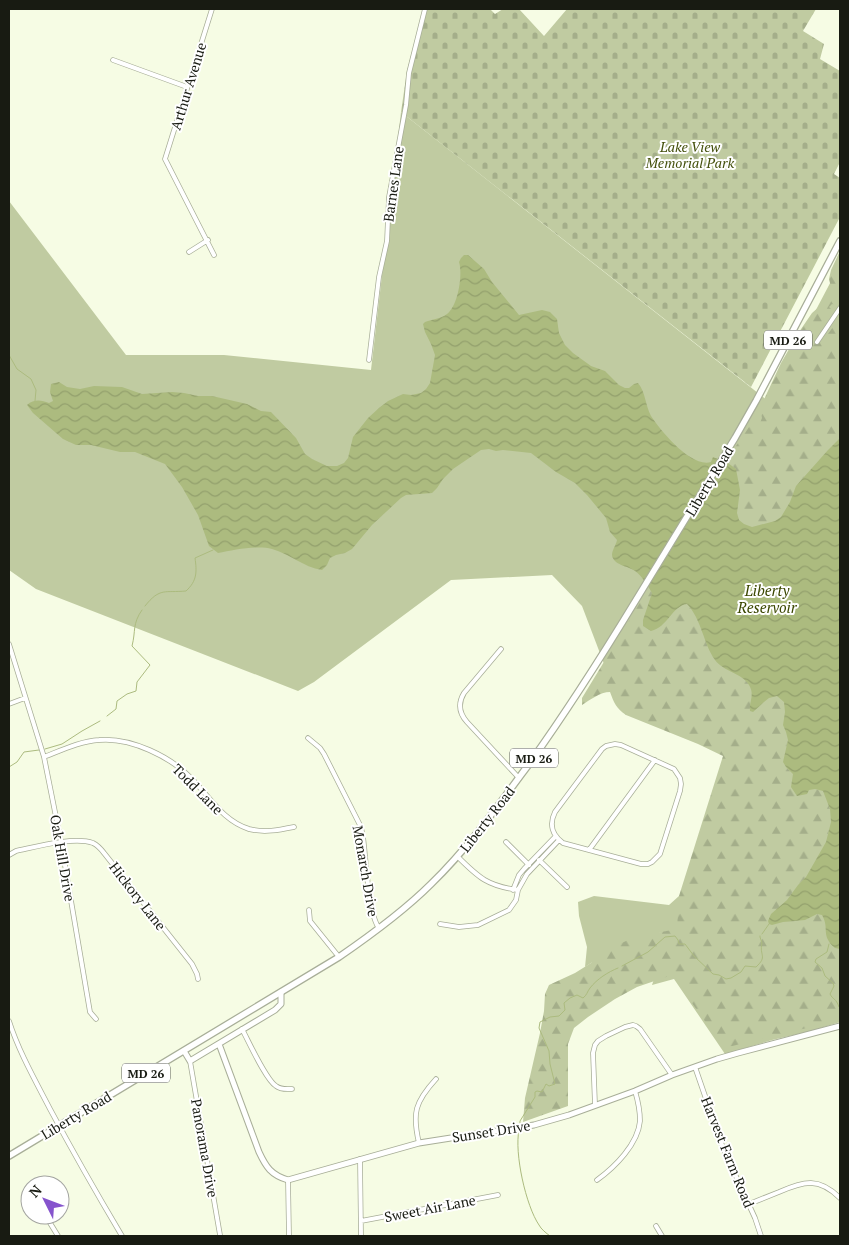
<svg xmlns="http://www.w3.org/2000/svg" width="849" height="1245" font-family="'PT Serif',serif">
  <style>
    .green { fill: #c0cba1 }
    .forest { fill: url(#forest-firs) }
    .cemetery { fill: url(#cemetery-stones) }
    .water { fill: url(#water-waves) }
    .lines { fill: none; stroke-linecap: round; stroke-linejoin: round }
    .stream { stroke: #acbb7f; stroke-width: 1 }
    .street-casing { stroke: #a8ae98; stroke-width: 5.5 }
    .secondary-casing { stroke: #a8ae98; stroke-width: 7 }
    .primary-casing { stroke: #a8ae98; stroke-width: 8 }
    .street { stroke: #fff; stroke-width: 4 }
    .secondary { stroke: #fff; stroke-width: 5 }
    .primary { stroke: #fff; stroke-width: 5.5 }
    .labels { text-anchor: middle; dominant-baseline: central; stroke-width: 4; stroke-linejoin: round; paint-order: stroke }
    .shield { fill: #fff; stroke: #5d5f59; stroke-width: 1 }
    .shield-label { font-size: 12px; font-weight: bold; fill: #181b12 }
    .street-label { font-size: 14px; fill: #181b12; stroke: #fff }
    .park-label { font-size: 14px; font-style: italic; fill: #44500c; stroke: #fff }
    .water-label { font-size: 15px; font-style: italic; fill: #3b4700; stroke: #fff }
  </style>
  <defs>
    <pattern id="forest-firs" width="22" height="20" patternUnits="userSpaceOnUse" patternTransform="scale(1.25)"><rect width="22" height="20" fill="#c0cba1"/><path d="M5 1l3.5 6h-7zM16 11l3.5 6h-7z" fill="#a4ae8a"/></pattern>
    <pattern id="cemetery-stones" width="16" height="16" patternUnits="userSpaceOnUse" patternTransform="scale(1.25)"><rect width="16" height="16" fill="#c0cba1"/><path d="M2 7V4a2 2 0 0 1 4 0v3zM10 15v-3a2 2 0 0 1 4 0v3z" fill="#a4ae8a"/></pattern>
    <pattern id="water-waves" width="16" height="10" patternUnits="userSpaceOnUse" patternTransform="scale(1.25)"><rect width="16" height="10" fill="#acbb7f"/><path d="M0 5q4-4 8 0t8 0" fill="none" stroke="#93a06d"/></pattern>
  </defs>
  <rect width="100%" height="100%" fill="#f6fce4"/>
  <path class="green" d="M 401,112 L 768,401 L 838,268 L 840,269 L 840,1022 L 811,1031 L 772,1040 L 725,1054 L 674,979 L 652,985 L 670,931 L 659,933 L 591,963 L 585,967 L 587,947 L 579,916 L 578,902 L 594,896 L 669,905 L 679,896 L 679,905 L 731,752 L 606,669 L 582,606 L 552,575 L 451,580 L 314,682 L 298,691 L 36,589 L 9,570 L 9,201 L 126,355 L 224,355 L 371,370 Z"/>
  <path class="forest" d="M 840,251 L 840,301 L 836,305 L 832,304 L 829,307 L 833,311 L 832,314 L 816,340 L 821,343 L 840,318 L 840,438 L 796,486 L 790,502 L 781,517 L 775,521 L 752,527 L 744,524 L 739,520 L 737,513 L 738,504 L 736,469 L 725,462 L 749,427 L 760,423 L 762,418 L 760,408 L 781,363 L 799,332 L 812,313 L 828,299 L 831,293 L 831,287 L 829,279 L 831,270 Z
    M 650,589 L 652,593 L 643,620 L 643,626 L 656,629 L 664,623 L 681,605 L 687,604 C 702,620 703,642 715,660 C 724,673 746,674 751,688 C 754,697 749,703 750,711 L 753,712 L 764,702 L 769,698 L 777,696 L 784,702 L 785,712 L 783,725 L 786,732 L 788,740 L 783,762 L 786,767 L 793,774 L 792,780 L 809,790 L 815,789 L 823,791 L 830,809 L 831,822 L 826,842 L 806,877 L 798,885 L 787,900 L 771,914 L 768,921 L 772,925 L 783,922 L 805,920 L 817,914 L 822,915 L 824,919 L 826,927 L 840,948 L 840,1020 L 724,1048 L 672,975 L 637,987 L 615,999 L 588,1017 L 574,1028 L 568,1044 L 568,1106 L 523,1122 L 525,1098 L 540,1033 L 544,1011 L 545,994 L 549,985 L 575,973 L 591,963 L 606,950 L 635,937 L 677,929 L 679,896 L 723,756 L 698,744 L 626,715 C 616,708 614,703 610,692 C 600,692 590,700 582,705 L 582,698 L 641,601 Z"/>
  <path class="cemetery" d="M 423,9 L 490,9 L 495,14 L 503,9 L 519,9 L 544,36 L 567,9 L 816,9 L 803,31 L 824,44 L 820,59 L 840,71 L 840,162 L 834,174 L 840,178 L 840,217 L 751,387 L 401,112 L 407,71 Z"/>
  <path class="water" d="M 464,255 L 468,255 L 484,269 L 492,282 L 519,315 L 542,310 L 550,312 L 557,319 L 559,333 L 565,345 L 573,353 L 591,366 L 605,371 L 619,385 L 625,388 L 629,388 L 634,384 L 638,383 C 646,393 645,405 651,416 C 661,431 691,468 711,462 L 713,457 L 728,463 L 736,469 L 740,490 L 737,513 L 739,520 L 744,524 L 752,527 L 775,521 L 781,517 L 790,502 L 796,486 L 828,450 L 840,438 L 840,949 L 835,948 C 820,935 830,929 822,915 L 817,914 L 805,920 L 783,922 L 772,925 L 769,924 L 768,921 L 771,914 L 787,900 L 798,885 L 806,877 L 826,842 L 831,822 L 830,809 L 823,791 L 815,789 L 809,790 L 807,794 L 797,796 L 791,787 L 793,774 L 786,767 L 783,762 L 788,740 L 786,732 L 783,725 L 785,712 L 784,702 L 777,696 L 769,698 L 764,702 L 753,712 L 750,711 C 749,701 755,695 749,685 C 742,673 724,672 715,660 C 703,643 702,620 687,604 C 672,606 668,627 651,631 L 643,626 L 643,620 L 652,593 C 648,586 642,576 635,571 C 628,566 613,565 612,555 C 612,550 616,545 617,540 L 610,532 L 606,518 L 587,495 L 575,483 L 556,472 L 531,453 L 503,450 L 496,451 L 489,449 L 481,450 L 453,469 L 443,479 L 437,488 L 432,493 L 406,495 L 401,498 L 372,525 L 352,549 L 345,553 L 336,555 L 330,558 L 327,565 L 322,570 C 303,567 290,554 272,549 C 257,545 234,550 218,553 L 209,546 L 198,515 L 182,487 L 165,464 L 135,452 L 120,452 L 91,445 L 76,445 L 63,439 L 33,413 L 27,405 C 34,399 41,400 49,403 L 53,401 L 50,392 L 51,384 L 59,382 L 67,387 L 80,389 L 94,386 L 122,387 L 142,394 L 172,392 L 184,393 L 198,396 L 212,396 L 247,404 L 261,411 L 271,412 L 296,438 L 305,454 L 312,459 L 327,466 L 337,466 L 344,463 L 348,458 L 353,437 L 368,418 L 379,408 L 388,401 L 403,394 L 411,395 L 421,393 L 426,389 L 430,383 L 435,355 L 431,344 L 425,332 L 423,324 L 425,322 C 433,319 440,319 447,314 C 458,306 463,274 459,262 L 461,258 Z"/>
  <g class="lines">
    <path class="stream" d="M 9,355 L 17,369 L 31,379 L 36,390 L 35,401
      M 145,606 C 160,587 165,593 186,591 C 197,581 197,572 195,558 L 213,550
      M 107,716 L 116,709 L 117,701 L 127,694 L 136,691 L 137,682 L 150,665 L 132,646 C 136,631 132,624 142,610
      M 45,749 L 62,744 L 82,731 L 100,721
      M 9,767 L 17,762 L 24,752 L 39,750
      M 762,934 L 769,924
      M 829,944 L 827,952 L 816,959 L 815,962 L 822,968 L 825,976 L 833,983 L 834,986 L 830,994 C 833,1000 836,998 839,1007 L 840,1007
      M 622,966 L 648,952 L 665,937 L 675,936 L 678,940 L 679,944 L 685,944 L 694,956 L 713,974 L 719,975 L 726,979 L 731,978 L 741,972 L 745,966 L 756,967 C 768,956 759,956 762,943 L 760,937 L 760,936
      M 520,1124 L 520,1121 L 535,1097 L 535,1092 L 537,1091 L 542,1092 L 546,1084 L 549,1086 L 555,1084 L 550,1064 L 549,1051 L 539,1028 L 540,1022 L 550,1017 L 559,1016 L 565,1010 L 564,1003 L 570,998 L 577,995 L 583,998 C 587,995 587,992 590,988 C 597,979 608,972 618,968
      M 519,1130 C 514,1153 526,1206 539,1225 C 541,1229 546,1233 550,1236"/>
    <g class="street-casing">
      <path id="street" d="M 212,9 L 165,159 L 214,255
        M 113,60 L 187,87
        M 189,252 L 208,240
        M 817,342 L 840,308
        M 369,360 L 379,277 L 387,241 L 389,197 L 406,105 L 409,73 L 425,9
        M 9,644 L 44,757 L 61,842 L 90,1012 L 96,1019
        M 501,649 L 464,693 C 458,703 459,713 467,722 L 519,778
        M 9,704 L 25,698
        M 308,738 L 320,748 L 324,754 L 361,827 L 363,837 C 366,857 368,914 379,928
        M 615,744 L 621,745 L 674,769 L 680,778 L 681,784 L 680,791 L 660,854 L 652,862 L 648,864 L 641,864 L 563,843 C 552,835 549,824 555,812 L 602,749 L 606,746 Z
        M 44,757 C 62,750 81,741 99,740 C 131,737 171,757 192,779 C 210,797 223,821 249,829 C 264,833 279,830 294,827
        M 506,842 L 529,865
        M 589,850 L 655,760
        M 9,855 L 16,851 C 35,847 74,836 93,843 C 97,845 101,849 104,853 L 192,964 L 197,974 L 198,979
        M 458,857 C 479,878 488,886 518,890
        M 539,860 L 567,887
        M 513,890 L 519,875 L 524,869 L 555,837
        M 309,910 L 310,921 L 339,957
        M 440,924 L 459,927 L 478,925 L 509,910 L 516,900 L 518,890 L 527,874 L 559,840
        M 9,1021 C 19,1052 35,1080 50,1109 C 73,1152 97,1194 122,1236
        M 242,1029 C 249,1042 266,1080 276,1086 C 281,1090 286,1089 292,1089
        M 190,1061 L 220,1235
        M 695,1067 L 723,1148 L 755,1218 L 761,1236
        M 595,1105 L 593,1053 L 595,1045 L 598,1041 L 606,1036 L 625,1027 L 633,1025 L 636,1026 L 640,1029 L 672,1075
        M 419,1143 C 412,1113 415,1102 436,1079
        M 360,1159 L 361,1236
        M 288,1180 L 289,1236
        M 597,1180 C 615,1167 638,1144 640,1121 C 640,1111 638,1101 635,1091
        M 749,1204 C 759,1200 769,1196 779,1192 C 804,1181 819,1177 840,1198
        M 47,1218 L 58,1236
        M 361,1221 L 498,1195
        M 656,1226 L 662,1236"/>
    </g>
    <g class="secondary-casing">
      <path id="secondary" d="M 219,1044 L 259,1152 C 266,1167 271,1175 288,1180 L 419,1143 L 534,1125 L 569,1115 L 635,1091 L 672,1075 L 717,1059 L 738,1053 L 840,1026
        M 184,1051 L 190,1061 L 275,1010 L 281,1004 L 281,992"/>
    </g>
    <g class="primary-casing">
      <path id="primary" d="M 9,1156 L 339,957 C 371,935 403,912 431,884 C 468,848 498,806 529,764 C 567,711 602,656 636,600 C 669,546 702,492 735,438 L 756,401 L 840,241"/>
    </g>
    <use href="#street" class="street"/>
    <use href="#secondary" class="secondary"/>
    <use href="#primary" class="primary"/>
  </g>
  <g class="labels">
    <g class="shield">
      <rect x="764" y="330.5" width="48" height="19" rx="4"/>
      <rect x="510" y="748.5" width="48" height="19" rx="4"/>
      <rect x="122" y="1063.5" width="48" height="19" rx="4"/>
    </g>
    <g class="shield-label">
      <text x="788" y="340">MD 26</text>
      <text x="534" y="758">MD 26</text>
      <text x="146" y="1073">MD 26</text>
    </g>
    <g class="street-label">
      <text transform="translate(188 86) rotate(-73)">Arthur Avenue</text>
      <text transform="translate(393 184) rotate(-82)">Barnes Lane</text>
      <text transform="translate(709 481) rotate(-59)">Liberty Road</text>
      <text transform="translate(198 789) rotate(45)">Todd Lane</text>
      <text transform="translate(487 819) rotate(-52)">Liberty Road</text>
      <text transform="translate(63 858) rotate(80)">Oak Hill Drive</text>
      <text transform="translate(366 871) rotate(80)">Monarch Drive</text>
      <text transform="translate(138 896) rotate(52)">Hickory Lane</text>
      <text transform="translate(76 1115) rotate(-31)">Liberty Road</text>
      <text transform="translate(491 1131) rotate(-9)">Sunset Drive</text>
      <text transform="translate(205 1148) rotate(80)">Panorama Drive</text>
      <text transform="translate(728 1152) rotate(68)">Harvest Farm Road</text>
      <text transform="translate(430 1208) rotate(-11)">Sweet Air Lane</text>
    </g>
    <g class="park-label">
      <text x="690" y="146">Lake View<tspan x="690" dy="16">Memorial Park</tspan></text>
    </g>
    <g class="water-label">
      <text x="767" y="590">Liberty<tspan x="767" dy="17">Reservoir</tspan></text>
    </g>
  </g>
  <rect width="849" height="1245" fill="none" stroke="#181b12" stroke-width="20"/>
  <g transform="translate(45 1200) rotate(312)"><circle r="24" fill="#ffffff" stroke="#a3a4a0"/>
  <path d="M0-4L9 19L0 12L-9 19Z" fill="#8654cd"/>
  <text y="-8" font-size="14" font-weight="bold" text-anchor="middle" fill="#181b12">N</text>
  </g>
</svg>
